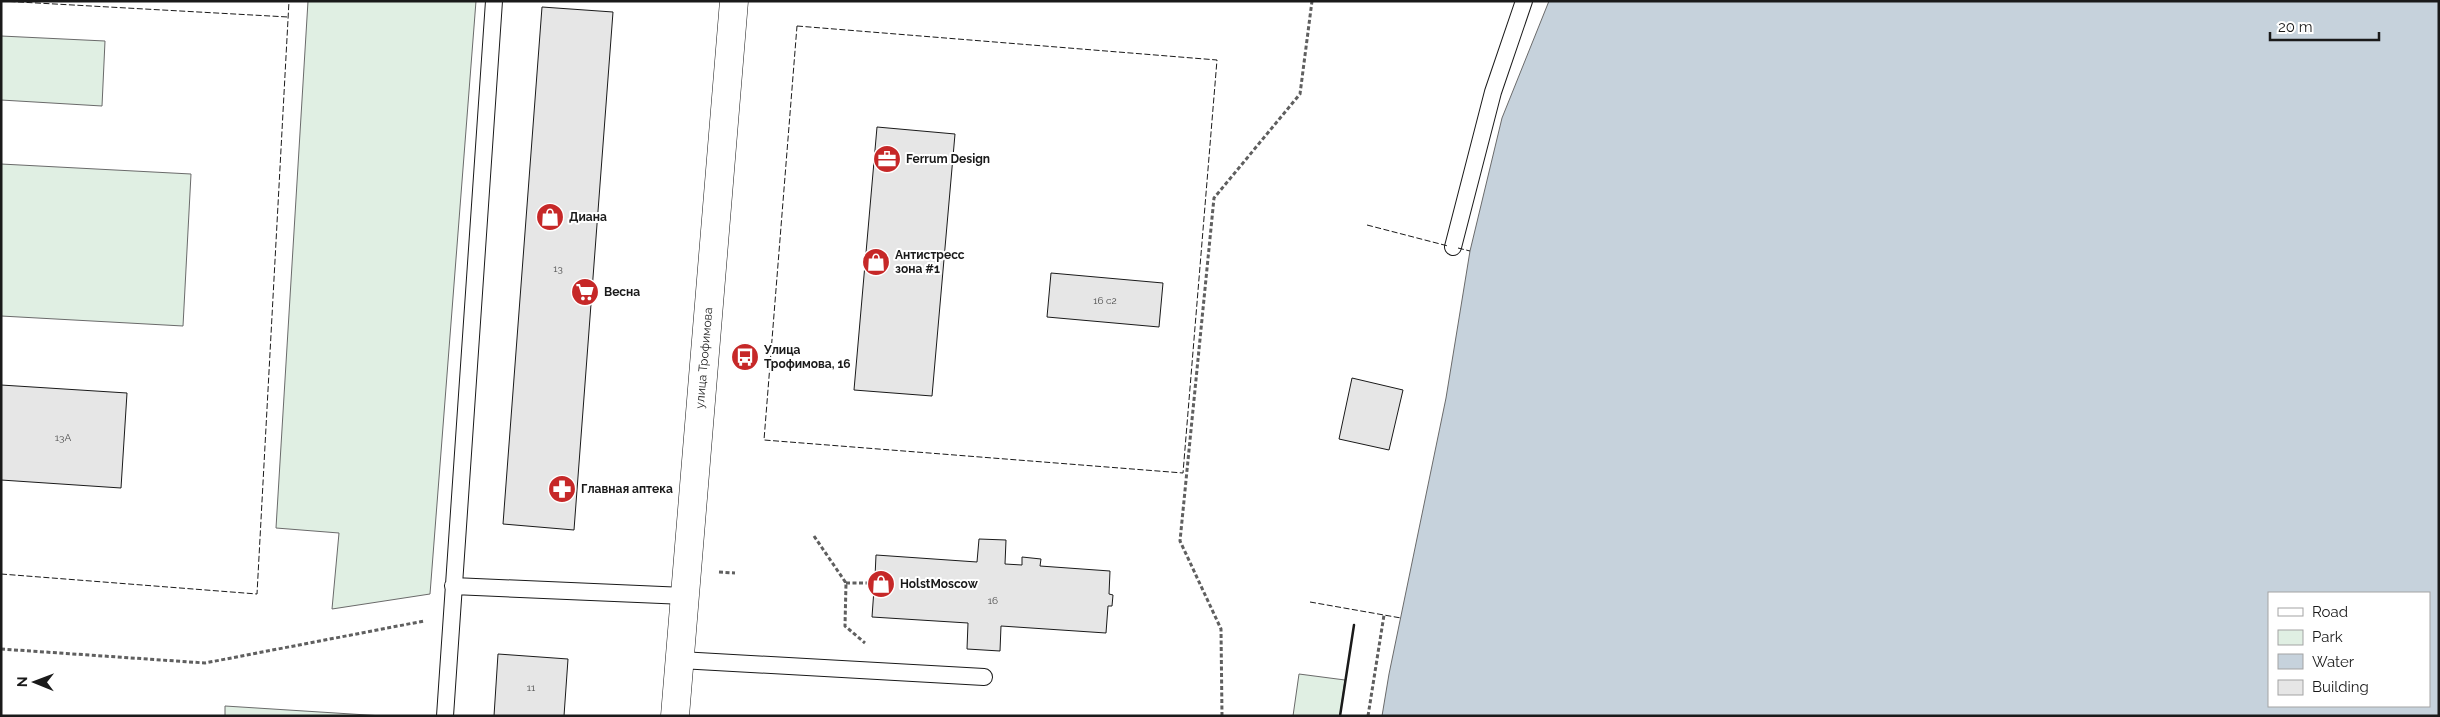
<svg xmlns="http://www.w3.org/2000/svg" width="2440" height="717" font-family="Raleway,sans-serif">
  <style>
    .green { fill: #e0efe3; stroke: #6a6a6a }
    .water { fill: #c6d2dc; stroke: #6a6a6a; fill-rule: evenodd }
    .building { fill: #e6e6e6; stroke: #1a1a1a }
    .lines { fill: none; stroke-linecap: round; stroke-linejoin: round }
    .service-casing { stroke: #1a1a1a; stroke-width: 18 }
    .secondary-casing { stroke: #1a1a1a; stroke-width: 29 }
    .path { stroke: #5f5f5f; stroke-width: 3; stroke-dasharray: 4 2.5; stroke-linecap: butt }
    .service { stroke: #fff; stroke-width: 16 }
    .secondary { stroke: #fff; stroke-width: 28 }
    .fence { stroke: #1a1a1a; stroke-width: 1; stroke-dasharray: 6 2.5; stroke-linecap: butt }
    .wall { stroke: #1a1a1a; stroke-width: 2.5 }
    .labels { text-anchor: middle; dominant-baseline: central; stroke-width: 4; stroke-linejoin: round; paint-order: stroke }
    .number-label { font-size: 10px; fill: #4d4d4d }
    .poi-label { font-size: 12px; font-weight: bold; fill: #1a1a1a; stroke: #fff; text-anchor: start }
    .street-label { font-size: 12px; fill: #1a1a1a; stroke: #fff }
  </style>
  <rect width="100%" height="100%" fill="#fff"/>
  <path class="green" d="M 308,1 L 476,1 L 430,594 L 332,609 L 339,533 L 276,528 Z
    M 1,36 L 105,41 L 102,106 L 1,100 Z
    M 1,164 L 191,174 L 183,326 L 1,316 Z
    M 1299,674 L 1345,680 L 1340,716 L 1293,716 Z
    M 225,706 L 383,716 L 225,716 Z"/>
  <path class="water" d="M 1549,1 L 2439,1 L 2439,716 L 1382,716 L 1389,674 L 1446,398 L 1470,251 L 1502,118 ZM 2269,593 L 2429,593 L 2429,706 L 2269,706 Z"/>
  <path class="building" d="M 542,7 L 613,12 L 574,530 L 503,524 Z
    M 877,127 L 955,134 L 932,396 L 854,390 Z
    M 1051,273 L 1163,283 L 1159,327 L 1047,317 Z
    M 1352,378 L 1403,390 L 1389,450 L 1339,439 Z
    M 1,385 L 127,393 L 121,488 L 1,480 Z
    M 979,539 L 1006,540 L 1005,564 L 1022,565 L 1022,557 L 1041,559 L 1040,566 L 1110,571 L 1109,594 L 1113,595 L 1112,606 L 1108,606 L 1106,633 L 1001,626 L 1000,651 L 967,649 L 968,623 L 872,617 L 874,589 L 869,589 L 870,577 L 875,577 L 876,555 L 977,562 Z
    M 498,654 L 568,659 L 564,716 L 494,716 Z"/>
  <g class="lines">
    <g class="service-casing">
      <path id="service" d="M 1453,247 L 1493,92 L 1524,1
        M 453,586 L 685,596
        M 680,660 L 984,677
        M 445,716 L 494,1"/>
    </g>
    <g class="secondary-casing">
      <path id="secondary" d="M 675,716 L 734,1"/>
    </g>
    <path class="path" d="M 814,536 L 846,583 L 845,626 L 865,643
      M 719,572 L 735,573
      M 846,583 L 870,583
      M 1,649 L 205,663 L 424,621
      M 1222,716 L 1221,629 L 1180,541 L 1214,198 L 1300,94 L 1312,1
      M 1368,716 L 1384,615"/>
    <use href="#service" class="service"/>
    <use href="#secondary" class="secondary"/>
    <path class="fence" d="M 1,1 L 288,17
      M 797,26 L 1217,60 L 1183,473 L 764,440 Z
      M 1367,225 L 1448,246
      M 1458,248 L 1470,251
      M 1,574 L 257,594 L 289,1
      M 1310,602 L 1401,618"/>
    <path class="wall" d="M 1340,716 L 1354,625"/>
  </g>
  <defs>
    <g id="office-disc" transform="scale(1.4375)"><circle r="9.5" fill="#c62828" stroke="#fff"/><path d="M-6-3h4V-5.5h4V-3h4V5H-6ZM-1-4.5V-3h2v-1.5ZM-6 0V1H6V0Z" fill="#fff"/></g>
    <g id="shop-disc" transform="scale(1.4375)"><circle r="9.5" fill="#c62828" stroke="#fff"/><path d="M-5-2.5h2.3a2.7 3.5 0 0 1 5.4 0H5L5.5 6h-11ZM-1.5-2.5h3a1.5 2.3 0 0 0-3 0Z" fill="#fff"/></g>
    <g id="supermarket-disc" transform="scale(1.4375)"><circle r="9.5" fill="#c62828" stroke="#fff"/><path d="M-6-5.5h2.5l.6 2H6L4.5 2H-2.5L-4.4-4H-6ZM-1.5 3.2a1.3 1.3 0 1 0 .1 0ZM3 3.2a1.3 1.3 0 1 0 .1 0Z" fill="#fff"/></g>
    <g id="bus-disc" transform="scale(1.4375)"><circle r="9.5" fill="#c62828" stroke="#fff"/><path d="M-5-6H5V4H4V6H2V4H-2V6H-4V4H-5ZM-3.5-4V0h7V-4ZM-3.5 1.2v1.5H-2V1.2ZM2 1.2v1.5H3.5V1.2Z" fill="#fff"/></g>
    <g id="pharmacy-disc" transform="scale(1.4375)"><circle r="9.5" fill="#c62828" stroke="#fff"/><path d="M-2-6h4v4h4v4h-4v4h-4v-4h-4v-4h4Z" fill="#fff"/></g>
  </defs>
  <g fill-rule="evenodd">
    <use href="#office-disc" x="887" y="159"/>
    <use href="#shop-disc" x="550" y="217"/>
    <use href="#shop-disc" x="876" y="262"/>
    <use href="#supermarket-disc" x="585" y="292"/>
    <use href="#bus-disc" x="745" y="357"/>
    <use href="#pharmacy-disc" x="562" y="489"/>
    <use href="#shop-disc" x="881" y="584"/>
  </g>
  <g class="labels">
    <g class="number-label">
      <text x="558" y="268">13</text>
      <text x="1105" y="300">16 с2</text>
      <text x="63" y="437">13А</text>
      <text x="993" y="600">16</text>
      <text x="531" y="687">11</text>
    </g>
    <g class="poi-label">
      <text x="906" y="159">Ferrum Design</text>
      <text x="569" y="217">Диана</text>
      <text x="895" y="255">Антистресс<tspan x="895" dy="14">зона #1</tspan></text>
      <text x="604" y="292">Весна</text>
      <text x="764" y="350">Улица<tspan x="764" dy="14">Трофимова, 16</tspan></text>
      <text x="581" y="489">Главная аптека</text>
      <text x="900" y="584">HolstMoscow</text>
    </g>
    <g class="street-label">
      <text transform="translate(704 358) rotate(-85)">улица Трофимова</text>
    </g>
  </g>
  <rect width="2440" height="717" fill="none" stroke="#1a1a1a" stroke-width="5"/>
  <rect x="2268" y="592" width="162" height="115" fill="#ffffff" stroke="#a3a3a3"/>
  <rect x="2278" y="608" width="25" height="8" fill="#ffffff" stroke="#a3a3a3"/>
  <text x="2312" y="617" font-size="15" fill="#1a1a1a">Road</text>
  <rect x="2278" y="630" width="25" height="15" fill="#e0efe3" stroke="#a3a3a3"/>
  <text x="2312" y="642" font-size="15" fill="#1a1a1a">Park</text>
  <rect x="2278" y="654" width="25" height="15" fill="#c6d2dc" stroke="#a3a3a3"/>
  <text x="2312" y="667" font-size="15" fill="#1a1a1a">Water</text>
  <rect x="2278" y="680" width="25" height="15" fill="#e6e6e6" stroke="#a3a3a3"/>
  <text x="2312" y="692" font-size="15" fill="#1a1a1a">Building</text>
  <g transform="translate(35 682) rotate(271)" stroke="#ffffff" stroke-width="4" paint-order="stroke">
  <path d="M0-4L9 19L0 12L-9 19Z" fill="#1a1a1a"/>
  <text y="-8" font-size="14" font-weight="bold" text-anchor="middle" fill="#1a1a1a">N</text>
  </g>
  <path d="M2270 32v8h109v-8" fill="none" stroke="#1a1a1a" stroke-width="2.5"/>
  <text x="2278" y="32" font-size="15" fill="#1a1a1a" stroke="#ffffff" stroke-width="4" paint-order="stroke">20 m</text>
</svg>
